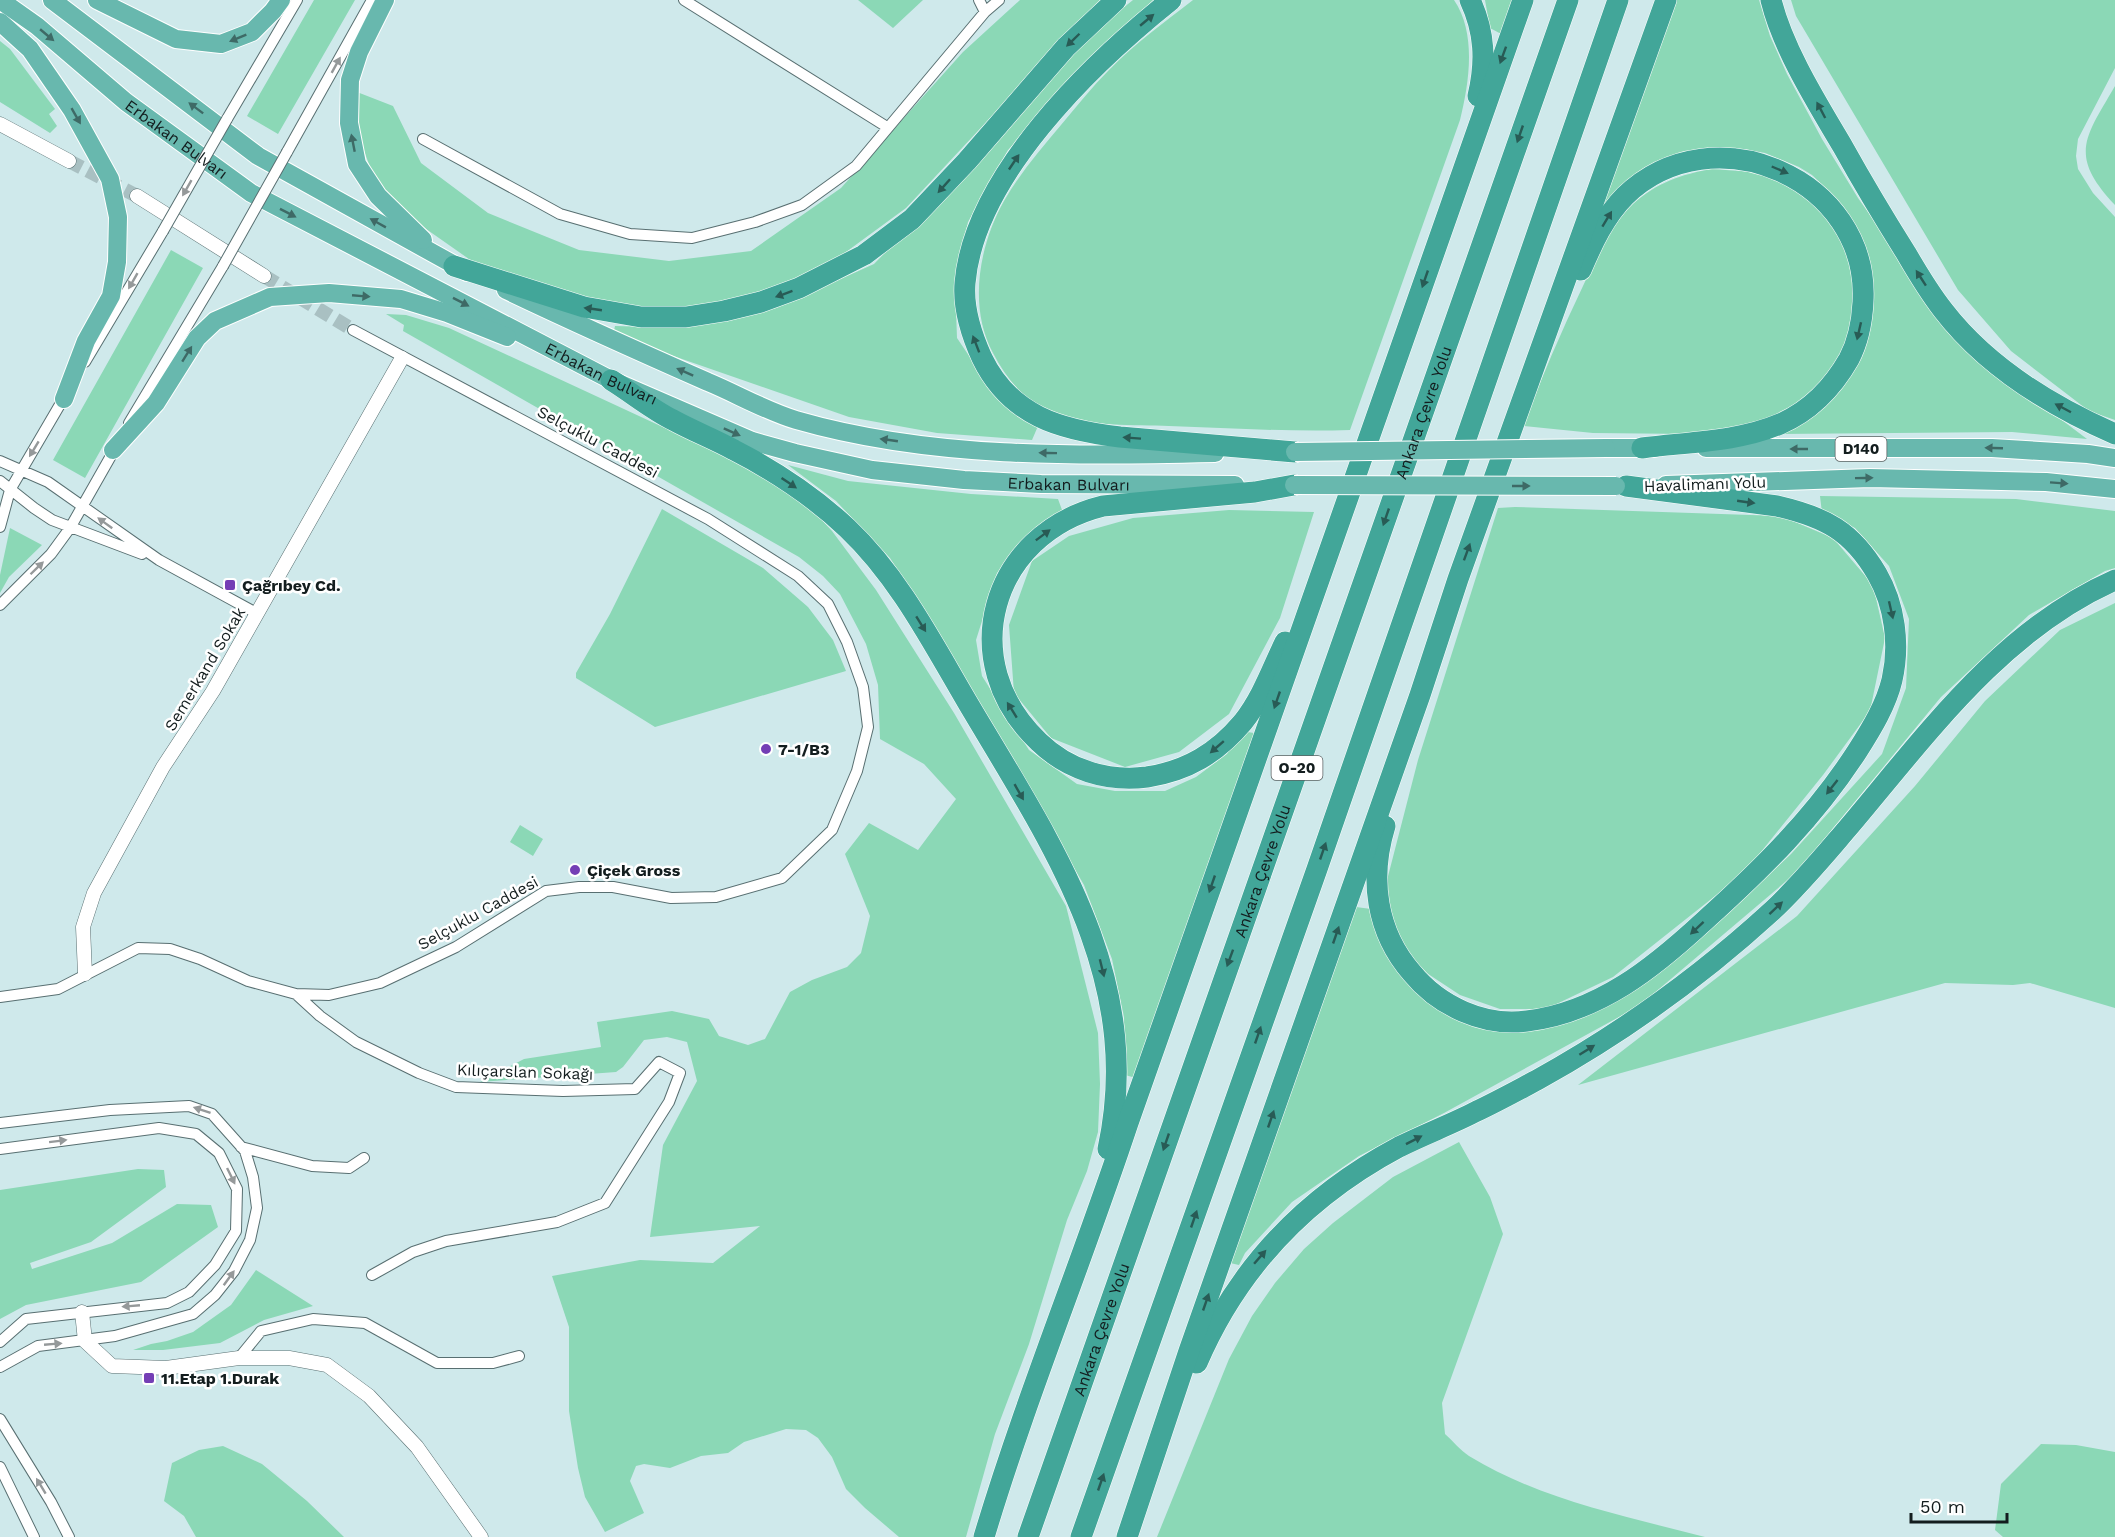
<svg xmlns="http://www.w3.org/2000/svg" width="2115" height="1537" font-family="'Work Sans',sans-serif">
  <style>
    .green { fill: #8bd8b6 }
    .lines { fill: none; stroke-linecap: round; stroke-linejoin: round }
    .tertiary-tunnel { stroke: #a9c0c2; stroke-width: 14; stroke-dasharray: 14 7; stroke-linecap: butt }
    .minor-casing { stroke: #586f71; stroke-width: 12 }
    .tertiary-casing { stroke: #586f71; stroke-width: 15 }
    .trunk-casing { stroke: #fff; stroke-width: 20 }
    .motorway-casing { stroke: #fff; stroke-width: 22 }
    .minor { stroke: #fff; stroke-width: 10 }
    .tertiary { stroke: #fff; stroke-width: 14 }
    .trunk { stroke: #68b8ae; stroke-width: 18 }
    .motorway { stroke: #42a699; stroke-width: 21 }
    .minor-bridge-casing { stroke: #586f71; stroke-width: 12; stroke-linecap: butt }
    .trunk-bridge-casing { stroke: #fff; stroke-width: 20; stroke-linecap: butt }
    .minor-bridge { stroke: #fff; stroke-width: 10 }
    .trunk-bridge { stroke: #68b8ae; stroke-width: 18 }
    .oneway { fill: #285b55 }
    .oneway2 { fill: #3e6a66 }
    .oneway3 { fill: #95999a }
    .poi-dot { fill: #743eb5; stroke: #fff; stroke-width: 2 }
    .labels { text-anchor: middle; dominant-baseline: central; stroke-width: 5; stroke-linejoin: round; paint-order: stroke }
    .shield { fill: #fff; stroke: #5a6162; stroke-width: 1.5 }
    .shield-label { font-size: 15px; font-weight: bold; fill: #131d1e }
    .street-label { font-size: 16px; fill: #131d1e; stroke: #fff }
    .poi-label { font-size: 16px; font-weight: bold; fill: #131d1e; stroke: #fff; text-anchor: start }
  </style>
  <rect width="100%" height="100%" fill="#cfe9eb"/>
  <path class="green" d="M 314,0 L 355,0 L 278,134 L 247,116 Z
    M 858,0 L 923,0 L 893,28 Z
    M 1020,0 L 1100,0 L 906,208 L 831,263 L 768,291 L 670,314 L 614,307 L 486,271 L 419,224 L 376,183 L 357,132 L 357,92 L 393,106 L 421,163 L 488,213 L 579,250 L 669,261 L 751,251 L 841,188 L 963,52 Z
    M 1133,0 L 1153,0 L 1008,150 L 968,222 L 955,282 L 957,338 L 992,390 L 1038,426 L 1032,440 L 937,433 L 849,417 L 613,335 L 615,326 L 653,327 L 724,321 L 776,308 L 874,264 L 988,147 L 1088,36 Z
    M 1193,0 L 1454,0 C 1477,34 1469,83 1460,120 L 1350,430 C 1290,432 1229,428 1169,426 C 1136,425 1086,426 1056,415 C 1027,404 1007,380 993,353 C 968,307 979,245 1004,201 C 1020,173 1041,149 1061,125 C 1077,106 1092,87 1109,70 C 1134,44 1165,22 1193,0 Z
    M 1485,0 L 1517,0 L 1503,35 L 1490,28 Z
    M 1672,0 L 1759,0 L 1770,36 L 1787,74 L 1822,139 L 1858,198 L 1961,344 L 2087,439 L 2012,432 L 1771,434 L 1854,364 L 1860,238 L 1835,197 L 1812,175 L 1799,167 L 1765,153 L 1744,149 L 1717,149 L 1608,208 L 1597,203 Z
    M 1791,0 L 2115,0 L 2115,68 L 2078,139 L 2076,156 L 2078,169 L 2093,193 L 2115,217 L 2115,420 L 2089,411 L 2011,351 L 1958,290 L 1796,16 Z
    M 0,41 L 10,49 L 55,109 L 49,114 L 57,126 L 50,133 L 0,102 Z
    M 2115,86 L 2115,205 C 2068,155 2085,138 2115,86 Z
    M 1712,169 L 1753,172 L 1780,180 L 1817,207 L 1846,245 L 1857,311 L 1833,376 L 1779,420 L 1689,434 L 1593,433 L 1523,426 C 1541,379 1561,332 1583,286 C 1596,258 1610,226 1633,204 C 1656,183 1682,174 1712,169 Z
    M 171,250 L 203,268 L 85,478 L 53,460 Z
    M 386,314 L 406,315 L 449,328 L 749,467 L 807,504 L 832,531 L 876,590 L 954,713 L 1066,906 L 1098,1033 L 1100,1084 L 1098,1132 L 1087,1171 L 1067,1220 L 1029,1344 L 995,1434 L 966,1537 L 899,1537 L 865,1508 L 846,1489 L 832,1457 L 818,1438 L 806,1430 L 786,1429 L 744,1442 L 728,1453 L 701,1456 L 670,1468 L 644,1464 L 636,1466 L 630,1481 L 644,1513 L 605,1532 L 585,1497 L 578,1468 L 569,1411 L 569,1327 L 552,1276 L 640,1260 L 713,1263 L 760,1226 L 650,1237 L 663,1145 L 697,1081 L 687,1042 L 667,1037 L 644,1040 L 623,1067 L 616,1072 L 480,1082 L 524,1059 L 601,1047 L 597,1022 L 672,1011 L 709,1019 L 719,1036 L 748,1045 L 765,1039 L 790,992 L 812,980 L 847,967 L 861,953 L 870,916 L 845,854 L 869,823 L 918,850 L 956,799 L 924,764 L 880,739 L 878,685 L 866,644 L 840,594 L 823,576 L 799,557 L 403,331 L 404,325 Z
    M 788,465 L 848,481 L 971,494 L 1058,499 L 1062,510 L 1031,533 L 997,573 L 976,640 L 982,676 L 1029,750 L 1077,784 L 1115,791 L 1165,791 L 1196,777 L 1227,754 L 1241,731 L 1254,733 L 1136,1078 L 1125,1075 L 1124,1017 L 1112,959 L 1084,885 L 929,618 L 890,558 L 836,501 Z
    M 1820,496 L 2016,499 L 2115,511 L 2115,568 L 2105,571 L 2029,615 L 1941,697 L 1797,872 L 1639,1006 L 1444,1113 L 1359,1156 L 1292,1202 L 1245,1253 L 1239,1265 L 1230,1263 L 1356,907 L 1371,909 L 1458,1019 L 1516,1032 L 1599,1009 L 1707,933 L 1791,854 L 1882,754 L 1906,688 L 1909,619 L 1889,566 L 1855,528 L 1822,513 Z
    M 1515,507 L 1781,516 L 1833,538 L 1873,585 L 1885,638 L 1870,711 L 1823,775 L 1744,873 L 1613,977 L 1546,1009 L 1500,1009 L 1460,995 L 1416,966 L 1394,931 L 1385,888 L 1418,760 L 1498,508 Z
    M 662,509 L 763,568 L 808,607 L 833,640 L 846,671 L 655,727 L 576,678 L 576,673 L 610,614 Z
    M 1229,510 L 1314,512 L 1280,618 L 1229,714 L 1179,752 L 1125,767 L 1051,738 L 1014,693 L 1009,625 L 1032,561 L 1069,536 L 1133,518 Z
    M 10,528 L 42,545 L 9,577 L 0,593 L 0,575 Z
    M 2115,603 L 2115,1008 L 2030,983 L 2013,985 L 1945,983 L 1578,1085 L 1797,916 L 1915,786 L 1985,701 L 2060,630 Z
    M 520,825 L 543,839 L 533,856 L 510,842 Z
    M 1459,1142 L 1490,1197 L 1503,1234 L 1442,1403 L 1445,1434 C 1453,1441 1460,1450 1469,1456 C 1541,1500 1625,1516 1705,1537 L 1157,1537 L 1229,1359 L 1252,1316 L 1275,1283 L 1304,1249 L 1333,1223 L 1393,1177 Z
    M 138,1169 L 164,1170 L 166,1187 L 91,1242 L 30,1263 L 32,1269 L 112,1243 L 177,1204 L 211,1205 L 218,1227 L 141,1282 L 26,1305 L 0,1319 L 0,1190 Z
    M 256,1270 L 313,1306 L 264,1320 L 220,1343 L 163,1350 L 133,1350 L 151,1344 L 167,1341 L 193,1332 L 231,1305 Z
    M 2041,1444 L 2076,1445 L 2115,1452 L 2115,1537 L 2003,1537 L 1995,1530 L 2001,1484 Z
    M 223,1446 L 262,1464 L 307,1501 L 344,1537 L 196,1537 L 184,1516 L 164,1501 L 172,1463 L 199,1450 Z"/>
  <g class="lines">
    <path class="tertiary-tunnel" d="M 69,161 L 137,196
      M 264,276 L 353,330"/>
    <g class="minor-casing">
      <path id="minor" d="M 684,0 L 887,127
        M 979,0 L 985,12
        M 227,119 L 297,0
        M 423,139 L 560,214 L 630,234 L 692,238 L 755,222 L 802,205 L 856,166 L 985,12 L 999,0
        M 287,152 L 372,0
        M 85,362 L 163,231
        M 129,423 L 223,266
        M 0,461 L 48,482 L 159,560 L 258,614
        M 0,481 L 34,508 L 52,520 L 142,554
        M 0,527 L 10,490 L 65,396
        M 0,605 L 51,554 L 70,528 L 116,447
        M 296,994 L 320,1016 L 356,1042 L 419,1073 L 456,1087 L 563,1091 L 635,1089 L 659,1062 L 680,1073 L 669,1102 L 605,1203 L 557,1222 L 446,1241 L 413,1252 L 372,1275
        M 0,997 L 58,989 L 138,948 L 170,949 L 200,959 L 248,981 L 296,994 L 329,995 L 380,983 L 456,947 L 546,891 L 579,887 L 613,887 L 671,898 L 716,897 L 782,878 L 832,830 L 857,771 L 868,727 L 863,687 L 847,642 L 828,604 L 798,576 L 708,519 L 353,330
        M 0,1123 L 110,1110 L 189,1106 L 212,1114 L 245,1151 L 253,1177 L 257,1208 L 250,1240 L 234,1271 L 215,1295 L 193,1314 L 115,1336 L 38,1346 L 0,1367
        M 241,1147 L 312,1166 L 349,1168 L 364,1158
        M 0,1149 L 159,1128 L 196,1134 L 219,1153 L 237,1189 L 236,1231 L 215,1265 L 189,1292 L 167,1303 L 26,1319 L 0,1342
        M 239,1358 L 261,1331 L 313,1319 L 365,1323 L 437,1363 L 493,1363 L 519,1356
        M 0,1419 L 51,1502 L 69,1537
        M 0,1467 L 34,1537"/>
    </g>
    <g class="tertiary-casing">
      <path id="tertiary" d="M 0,124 L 69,161
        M 137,196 L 264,276
        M 85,974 L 83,927 L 94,893 L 163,767 L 213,691 L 402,358
        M 82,1312 L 85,1341 L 112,1366 L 166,1368 L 239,1358 L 289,1358 L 327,1365 L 369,1396 L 417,1447 L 481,1537"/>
    </g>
    <g class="trunk-casing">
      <g id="trunk">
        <path id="s1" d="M 0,0 L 37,26 L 126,102 L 251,193 L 611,380 L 752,441 L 795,453 L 872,470 L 964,480 L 1041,484 L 1235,485"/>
        <path d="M 52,0 L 258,156 L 467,272"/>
        <path d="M 97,0 L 176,39 L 221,44 L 252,32 L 273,11 L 281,0"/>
        <path d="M 385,0 L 359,52 L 350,80 L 349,123 L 357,164 L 378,196 L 423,240"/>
        <path d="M 0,22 L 30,49 L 72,110 L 110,179 L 118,217 L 117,262 L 111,296 L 86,341 L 64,399"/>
        <path d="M 506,290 C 573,322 640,352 708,382 C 737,394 766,411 796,420 C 931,459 1076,456 1215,453"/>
        <path d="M 1606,448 L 1655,448"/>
        <path d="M 1706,448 L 1992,448 L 2088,454 L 2115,458"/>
        <path d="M 113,450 L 156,403 L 197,338 L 215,321 L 270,297 L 329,293 L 401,299 L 447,313 L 507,337"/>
        <path d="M 1666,485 L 1870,478 L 2046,482 L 2115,489"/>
      </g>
    </g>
    <g class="motorway-casing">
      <g id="motorway">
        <path d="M 1171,0 C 1091,64 974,176 965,283 C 963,307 972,336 982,358 C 1010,416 1060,430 1120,437 L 1295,452"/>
        <path d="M 1470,0 C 1485,32 1486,62 1478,96"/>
        <path d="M 1771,0 C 1783,49 1817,103 1843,147 C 1863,183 1884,218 1906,253 C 1917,272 1929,292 1943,310 C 1986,366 2051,406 2115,434"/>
        <path d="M 454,266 L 584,307 L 641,317 L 686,317 L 724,311 L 761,302 L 799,288 L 864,255 L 912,219 L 967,161 L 1066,47 L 1116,0"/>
        <path d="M 1581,270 C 1592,244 1605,216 1625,196 C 1713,111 1870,179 1863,302 C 1862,322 1858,342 1849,359 C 1833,387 1810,411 1780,424 C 1738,442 1687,442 1642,448"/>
        <path d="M 611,380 C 632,393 651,409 673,420 C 693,431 714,439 734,450 C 775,471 814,497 847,528 C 899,577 933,644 969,705 C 1052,845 1145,978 1108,1149"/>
        <path d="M 1285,642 C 1272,669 1262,698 1243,722 C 1217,753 1187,771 1147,777 C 1107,782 1068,770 1039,742 C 954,662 990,534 1103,506 L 1255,492 L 1294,485"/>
        <path d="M 1385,826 C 1369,878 1376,932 1412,973 C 1439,1006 1484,1027 1527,1021 C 1562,1017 1595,1003 1624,985 C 1653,967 1677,946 1702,923 C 1761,870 1815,817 1858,750 C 1872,728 1886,705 1892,680 C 1900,645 1895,605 1877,574 C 1852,531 1825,517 1777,506 L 1626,486"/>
        <path d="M 1197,1363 C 1238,1267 1307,1196 1399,1147 C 1425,1134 1452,1124 1477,1111 C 1498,1101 1518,1090 1537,1080 C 1622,1033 1701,976 1772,911 C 1799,886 1823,857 1847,829 C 1925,737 2001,630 2115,580"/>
        <path d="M 984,1537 C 1026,1397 1082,1262 1128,1123 L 1523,0"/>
        <path id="s2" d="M 1028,1537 L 1568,0"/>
        <path d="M 1081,1537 L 1317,869 L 1618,0"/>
        <path d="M 1127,1537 L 1189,1351 L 1420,695 L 1458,579 L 1666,0"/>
      </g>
    </g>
    <use href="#minor" class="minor"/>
    <use href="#tertiary" class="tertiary"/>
    <use href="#trunk" class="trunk"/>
    <use href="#motorway" class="motorway"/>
    <g class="minor-bridge-casing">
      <path id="minor-bridge" d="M 163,231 L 227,119
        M 223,266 L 287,152"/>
    </g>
    <g class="trunk-bridge-casing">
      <path id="trunk-bridge" d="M 1295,452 L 1606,448
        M 1294,485 L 1616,486"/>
    </g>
    <use href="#minor-bridge" class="minor-bridge"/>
    <use href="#trunk-bridge" class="trunk-bridge"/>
  </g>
  <defs><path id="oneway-solid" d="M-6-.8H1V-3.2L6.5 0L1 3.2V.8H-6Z" transform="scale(1.5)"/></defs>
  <g class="oneway">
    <use href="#oneway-solid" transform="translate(1147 20) rotate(-40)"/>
    <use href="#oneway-solid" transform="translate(1073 40) rotate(136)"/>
    <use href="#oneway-solid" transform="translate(1503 55) rotate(110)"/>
    <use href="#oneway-solid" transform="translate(1821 110) rotate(-118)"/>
    <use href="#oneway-solid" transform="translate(1520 134) rotate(109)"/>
    <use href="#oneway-solid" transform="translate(1014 162) rotate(-56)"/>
    <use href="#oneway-solid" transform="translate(1780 170) rotate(23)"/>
    <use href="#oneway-solid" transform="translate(944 186) rotate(132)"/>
    <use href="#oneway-solid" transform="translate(1607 219) rotate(-59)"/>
    <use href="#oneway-solid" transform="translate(1921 278) rotate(-123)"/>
    <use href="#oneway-solid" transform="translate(1425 279) rotate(109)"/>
    <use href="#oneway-solid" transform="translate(784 294) rotate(160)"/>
    <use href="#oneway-solid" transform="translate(593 309) rotate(-172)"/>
    <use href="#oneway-solid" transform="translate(1859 331) rotate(103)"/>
    <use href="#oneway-solid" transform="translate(976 344) rotate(-111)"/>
    <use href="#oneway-solid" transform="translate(2063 408) rotate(-152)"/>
    <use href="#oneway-solid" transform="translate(1132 438) rotate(-176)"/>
    <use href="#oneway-solid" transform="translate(789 483) rotate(34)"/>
    <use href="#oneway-solid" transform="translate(1746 502) rotate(8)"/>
    <use href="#oneway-solid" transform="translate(1386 517) rotate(109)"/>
    <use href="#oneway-solid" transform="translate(1043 535) rotate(-37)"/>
    <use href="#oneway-solid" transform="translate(1467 552) rotate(-70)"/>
    <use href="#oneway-solid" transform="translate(1891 610) rotate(77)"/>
    <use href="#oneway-solid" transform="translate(921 624) rotate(58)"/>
    <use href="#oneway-solid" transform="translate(1277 700) rotate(109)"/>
    <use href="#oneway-solid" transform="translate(1012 710) rotate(-122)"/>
    <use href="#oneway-solid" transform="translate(1217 747) rotate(139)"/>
    <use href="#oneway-solid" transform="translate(1832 787) rotate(128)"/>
    <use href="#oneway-solid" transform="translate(1019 792) rotate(60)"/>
    <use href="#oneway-solid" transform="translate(1323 851) rotate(-71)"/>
    <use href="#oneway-solid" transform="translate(1212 884) rotate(109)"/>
    <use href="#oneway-solid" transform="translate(1776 908) rotate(-43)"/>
    <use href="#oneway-solid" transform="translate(1697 928) rotate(137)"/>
    <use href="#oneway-solid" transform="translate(1336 935) rotate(-71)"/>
    <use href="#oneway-solid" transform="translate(1230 958) rotate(110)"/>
    <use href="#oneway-solid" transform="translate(1102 968) rotate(76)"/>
    <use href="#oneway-solid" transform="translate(1258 1035) rotate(-71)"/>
    <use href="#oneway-solid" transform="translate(1587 1050) rotate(-32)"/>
    <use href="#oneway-solid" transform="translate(1271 1119) rotate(-71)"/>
    <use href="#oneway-solid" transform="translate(1414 1140) rotate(-27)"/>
    <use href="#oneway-solid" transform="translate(1166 1142) rotate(109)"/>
    <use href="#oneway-solid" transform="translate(1194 1219) rotate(-71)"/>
    <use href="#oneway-solid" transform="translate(1260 1257) rotate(-49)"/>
    <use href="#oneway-solid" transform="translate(1206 1302) rotate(-71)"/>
    <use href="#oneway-solid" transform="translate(1101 1482) rotate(-71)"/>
  </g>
  <g class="oneway2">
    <use href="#oneway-solid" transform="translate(47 35) rotate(40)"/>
    <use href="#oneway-solid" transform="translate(238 38) rotate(158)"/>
    <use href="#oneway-solid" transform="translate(196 108) rotate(-143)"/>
    <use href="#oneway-solid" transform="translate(76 116) rotate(60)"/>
    <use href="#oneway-solid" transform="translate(353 143) rotate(-101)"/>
    <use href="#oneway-solid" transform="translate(288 213) rotate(27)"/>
    <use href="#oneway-solid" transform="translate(378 223) rotate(-151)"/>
    <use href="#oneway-solid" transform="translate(361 296) rotate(5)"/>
    <use href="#oneway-solid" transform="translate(461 302) rotate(27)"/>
    <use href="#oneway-solid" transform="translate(187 354) rotate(-58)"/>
    <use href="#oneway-solid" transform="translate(685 372) rotate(-156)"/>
    <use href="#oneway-solid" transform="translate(732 432) rotate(24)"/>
    <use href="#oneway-solid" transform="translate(889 440) rotate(-172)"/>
    <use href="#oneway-solid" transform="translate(1994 448) rotate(-178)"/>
    <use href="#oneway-solid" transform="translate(1799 449) rotate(-180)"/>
    <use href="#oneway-solid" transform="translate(1048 453) rotate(-179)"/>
    <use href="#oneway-solid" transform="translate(1864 478) rotate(-1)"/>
    <use href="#oneway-solid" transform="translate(2059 483) rotate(4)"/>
    <use href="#oneway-solid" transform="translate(1521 486)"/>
  </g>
  <g class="oneway3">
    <use href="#oneway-solid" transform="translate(336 65) rotate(-61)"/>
    <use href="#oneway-solid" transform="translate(187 188) rotate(120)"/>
    <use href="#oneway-solid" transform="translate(133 281) rotate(120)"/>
    <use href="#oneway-solid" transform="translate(34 449) rotate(121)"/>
    <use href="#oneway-solid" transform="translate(105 523) rotate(-144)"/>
    <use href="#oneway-solid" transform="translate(37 568) rotate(-44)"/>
    <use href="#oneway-solid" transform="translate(202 1110) rotate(-162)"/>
    <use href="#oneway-solid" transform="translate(58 1141) rotate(-7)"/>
    <use href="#oneway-solid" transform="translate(231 1176) rotate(64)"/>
    <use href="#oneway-solid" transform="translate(229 1278) rotate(-54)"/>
    <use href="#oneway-solid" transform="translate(131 1306) rotate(175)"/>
    <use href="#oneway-solid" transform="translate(53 1344) rotate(-5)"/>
    <use href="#oneway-solid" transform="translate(41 1486) rotate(-121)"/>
  </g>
  <g class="poi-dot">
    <rect x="224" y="579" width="12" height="12" rx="3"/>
    <circle cx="766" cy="749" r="6"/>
    <circle cx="575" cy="870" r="6"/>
    <rect x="143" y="1372" width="12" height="12" rx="3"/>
  </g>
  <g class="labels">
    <g class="shield">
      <rect x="1835.5" y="437" width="51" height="24" rx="4.5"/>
      <rect x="1271.5" y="756" width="51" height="24" rx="4.5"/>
    </g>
    <g class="shield-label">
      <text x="1861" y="449">D140</text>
      <text x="1297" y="768">O-20</text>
    </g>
    <g class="street-label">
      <text stroke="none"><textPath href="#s1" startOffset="225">Erbakan Bulvarı</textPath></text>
      <text stroke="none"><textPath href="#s1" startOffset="711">Erbakan Bulvarı</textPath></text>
      <text stroke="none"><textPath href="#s2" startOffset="1192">Ankara Çevre Yolu</textPath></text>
      <text transform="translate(598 442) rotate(28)">Selçuklu Caddesi</text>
      <text stroke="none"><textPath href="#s1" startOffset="1197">Erbakan Bulvarı</textPath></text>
      <text transform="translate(1705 484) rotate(-2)">Havalimanı Yolu</text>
      <text transform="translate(205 669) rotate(-59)">Semerkand Sokak</text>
      <text stroke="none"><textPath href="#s2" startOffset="706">Ankara Çevre Yolu</textPath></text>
      <text transform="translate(478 913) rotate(-29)">Selçuklu Caddesi</text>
      <text transform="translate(525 1072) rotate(2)">Kılıçarslan Sokağı</text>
      <text stroke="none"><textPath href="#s2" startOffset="220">Ankara Çevre Yolu</textPath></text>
    </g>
    <g class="poi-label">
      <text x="242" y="585">Çağrıbey Cd.</text>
      <text x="778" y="749">7-1/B3</text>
      <text x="587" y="870">Çiçek Gross</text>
      <text x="161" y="1378">11.Etap 1.Durak</text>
    </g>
  </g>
  <path d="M1911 1513v9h96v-9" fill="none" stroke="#131d1e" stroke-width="3"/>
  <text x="1920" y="1513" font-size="18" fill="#131d1e" stroke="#ffffff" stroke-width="4.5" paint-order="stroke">50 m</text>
</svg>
